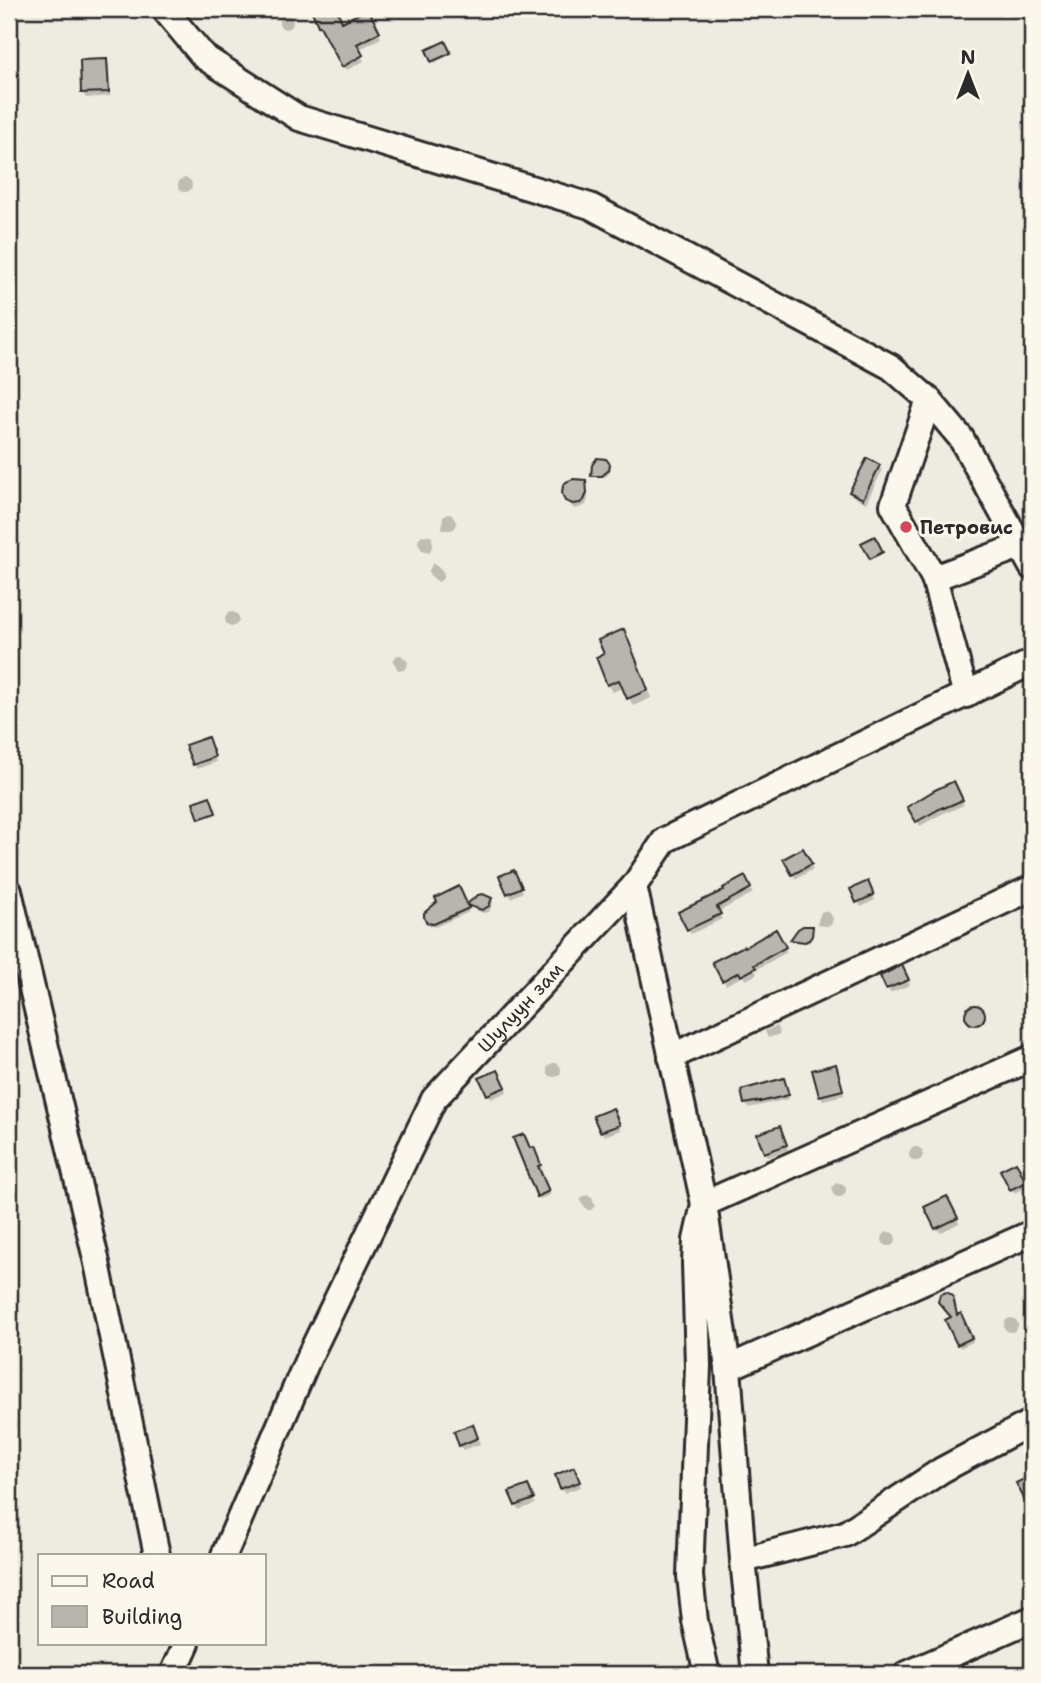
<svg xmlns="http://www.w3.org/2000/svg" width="1041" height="1683" font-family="'Shantell Sans',sans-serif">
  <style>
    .shadow { fill: #0003 }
    .building { fill: #b8b5ae; stroke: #2b2b2b; stroke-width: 2 }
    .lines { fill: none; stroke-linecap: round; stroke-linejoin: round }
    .minor-casing { stroke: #2b2b2b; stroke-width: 30 }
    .minor { stroke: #fbf7ec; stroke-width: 24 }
    .poi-dot { fill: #d1495b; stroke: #fbf7ec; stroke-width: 2.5 }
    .labels { text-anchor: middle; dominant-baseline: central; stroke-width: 6; stroke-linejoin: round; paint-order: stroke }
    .poi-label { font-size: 19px; font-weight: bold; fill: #2b2b2b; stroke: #fbf7ec; text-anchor: start }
    .street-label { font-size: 19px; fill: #2b2b2b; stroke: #fbf7ec }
  </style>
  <rect width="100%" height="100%" fill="#eeebe0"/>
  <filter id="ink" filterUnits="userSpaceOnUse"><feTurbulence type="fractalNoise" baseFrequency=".0143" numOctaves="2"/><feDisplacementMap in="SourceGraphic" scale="14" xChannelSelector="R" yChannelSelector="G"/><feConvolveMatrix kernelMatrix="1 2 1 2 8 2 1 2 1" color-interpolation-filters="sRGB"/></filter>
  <g filter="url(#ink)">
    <path class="shadow" d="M 69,9 L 82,9 L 82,10 L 80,13 L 75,14 Z
      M 313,9 L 336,9 L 342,24 L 367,11 L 381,38 L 358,50 L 364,61 L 347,70 L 324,30 L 320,26 Z
      M279 22a7 7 0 1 1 14 0a7 7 0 1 1-14 0Z
      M 444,43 L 450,55 L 434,63 L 428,51 Z
      M 106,60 L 109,65 L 110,96 L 86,98 L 83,93 Z
      M178 185a7 7 0 1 1 14 0a7 7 0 1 1-14 0Z
      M 605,461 L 610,470 L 608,475 L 604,477 L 594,477 L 593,476 Z
      M 879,466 L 882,471 L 866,503 L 854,497 L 851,492 Z
      M 585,482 L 587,487 L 588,498 L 586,505 L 576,509 L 573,508 L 565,497 Z
      M 448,514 L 452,515 L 457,524 L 455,528 L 451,530 L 442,530 L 443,517 Z
      M 422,535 L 431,536 L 432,538 L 433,545 L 429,553 L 421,549 L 418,542 L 419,538 Z
      M 433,563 L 439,567 L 444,573 L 443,578 L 440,581 L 438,582 L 429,574 L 429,570 Z
      M225 619a7 7 0 1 1 14 0a7 7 0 1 1-14 0Z
      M 628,639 L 651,698 L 633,706 L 624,687 L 613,692 L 608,684 Z
      M 397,655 L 401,655 L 408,662 L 407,667 L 404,670 L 398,670 L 393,661 Z
      M 210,744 L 216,762 L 197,769 L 194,764 Z
      M 954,783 L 964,805 L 948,812 L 947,811 L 920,826 L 910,807 Z
      M 802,850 L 813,869 L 796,879 L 785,860 Z
      M 516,877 L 523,892 L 511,898 L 508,893 Z
      M 744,878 L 753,893 L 718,912 L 722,919 L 691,934 L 680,913 L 726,890 Z
      M 867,883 L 875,900 L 861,907 L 852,890 Z
      M 458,889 L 469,912 L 435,927 L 431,926 L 426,918 Z
      M 481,896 L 491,899 L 493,903 L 489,912 L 483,913 L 466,906 Z
      M 824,911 L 830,913 L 833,919 L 831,925 L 827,926 L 818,925 L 817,924 L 821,912 Z
      M 799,930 L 813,930 L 812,938 L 810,942 L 806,943 L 793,942 L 792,941 Z
      M 775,932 L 787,952 L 755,970 L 757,974 L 746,980 L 743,976 L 726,985 L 715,963 Z
      M 904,972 L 910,985 L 890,993 L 882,976 Z
      M967 1017a9 9 0 1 1 18 0a9 9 0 1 1-18 0Z
      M 777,1026 L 780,1034 L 768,1038 L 765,1031 Z
      M547 1070a7 7 0 1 1 14 0a7 7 0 1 1-14 0Z
      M 835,1066 L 844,1095 L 823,1100 L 820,1095 Z
      M 500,1076 L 507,1092 L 491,1099 L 481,1079 Z
      M 786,1084 L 789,1099 L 748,1108 L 746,1104 L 743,1091 Z
      M 1032,1097 L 1032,1112 L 1028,1110 L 1025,1103 L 1027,1099 Z
      M 615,1115 L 621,1130 L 604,1136 L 596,1117 Z
      M 782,1133 L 788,1150 L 768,1157 L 765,1152 Z
      M909 1154a7 7 0 1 1 14 0a7 7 0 1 1-14 0Z
      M 530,1150 L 535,1152 L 542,1169 L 539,1170 L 550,1195 L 540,1199 L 538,1196 Z
      M 1015,1165 L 1027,1187 L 1014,1193 L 1003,1171 Z
      M832 1190a7 7 0 1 1 14 0a7 7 0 1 1-14 0Z
      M 588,1195 L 592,1197 L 595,1206 L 591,1210 L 588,1210 L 581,1203 L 581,1199 L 584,1196 Z
      M 946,1198 L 959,1223 L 940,1233 L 927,1208 Z
      M882 1239a7 7 0 1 1 14 0a7 7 0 1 1-14 0Z
      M 952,1297 L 954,1302 L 958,1317 L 963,1319 L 973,1342 L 960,1348 L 953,1319 L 941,1304 Z
      M1004 1325a7 7 0 1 1 14 0a7 7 0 1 1-14 0Z
      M 475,1431 L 480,1444 L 463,1450 L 460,1445 Z
      M 576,1474 L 581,1487 L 564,1493 L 562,1488 Z
      M 530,1491 L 535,1504 L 519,1510 L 516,1505 Z"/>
    <path class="building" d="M 311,9 L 337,9 L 342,22 L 368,9 L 380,32 L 357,44 L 363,55 L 342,67 L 320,26 L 318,26 Z
      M 445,41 L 451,53 L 431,62 L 426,50 Z
      M 107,59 L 109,92 L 81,93 L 80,60 Z
      M 597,458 L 606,459 L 610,464 L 609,470 L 602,476 L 591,476 L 592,465 Z
      M 867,458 L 880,465 L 863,499 L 849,492 Z
      M 573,479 L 586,480 L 587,493 L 584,500 L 580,503 L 573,504 L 565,501 L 562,493 L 563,486 L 566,482 Z
      M 875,536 L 883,552 L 870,559 L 861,543 Z
      M 624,629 L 648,690 L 627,699 L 619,680 L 607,685 L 596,657 L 604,654 L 598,640 Z
      M 208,737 L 215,757 L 193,765 L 185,745 Z
      M 954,781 L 963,800 L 944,808 L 943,807 L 916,822 L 907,807 L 935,790 Z
      M 210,796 L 216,813 L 199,819 L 193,802 Z
      M 803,848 L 812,864 L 792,875 L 783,859 Z
      M 514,870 L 522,887 L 507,894 L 499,876 Z
      M 745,876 L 751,888 L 717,907 L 721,914 L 687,930 L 678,912 L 724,890 L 723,888 Z
      M 868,881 L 874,895 L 856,903 L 850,889 Z
      M 459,886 L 467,904 L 478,895 L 483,894 L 492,898 L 489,906 L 482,910 L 467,905 L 469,908 L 434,924 L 427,923 L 424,918 L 424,913 L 437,902 L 435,898 Z
      M 803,926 L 813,926 L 812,936 L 809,940 L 805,942 L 790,940 L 798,929 Z
      M 776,929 L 786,947 L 754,965 L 756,968 L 741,976 L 739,972 L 722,981 L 712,962 L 744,946 L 745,947 Z
      M 902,965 L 909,980 L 886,989 L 880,976 Z
      M965 1015a10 10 0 1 1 20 0a10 10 0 1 1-20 0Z
      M 836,1064 L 843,1090 L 819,1096 L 812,1070 Z
      M 498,1070 L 506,1087 L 487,1095 L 479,1078 Z
      M 784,1078 L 789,1095 L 760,1102 L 760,1101 L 744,1104 L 741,1090 Z
      M 613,1108 L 620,1125 L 600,1132 L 593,1116 Z
      M 780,1126 L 787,1145 L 764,1153 L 757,1134 Z
      M 524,1134 L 530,1148 L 534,1147 L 541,1165 L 538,1166 L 549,1191 L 537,1197 L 513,1138 Z
      M 1016,1162 L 1026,1182 L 1010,1190 L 1000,1170 Z
      M 947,1196 L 958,1218 L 935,1229 L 924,1207 Z
      M 947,1292 L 953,1296 L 957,1315 L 961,1313 L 972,1338 L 957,1345 L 945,1320 L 951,1317 L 938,1302 L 940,1294 Z
      M 473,1424 L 478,1438 L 459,1446 L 454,1431 Z
      M 574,1467 L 580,1482 L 560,1489 L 555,1475 Z
      M 1032,1475 L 1032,1514 L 1016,1483 Z
      M 528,1485 L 534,1499 L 515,1506 L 509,1492 Z"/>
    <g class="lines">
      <g class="minor-casing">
        <g id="minor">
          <path d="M 164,9 L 204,57 L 299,118 L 590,206 L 891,367 L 929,400 L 961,438 L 1032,567"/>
          <path d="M 929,400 L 893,505 L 934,578 L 1020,546"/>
          <path d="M 934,578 L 966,695"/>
          <path d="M 634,886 L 704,1204 L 728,1368 L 743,1560 L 755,1674"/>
          <path d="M 9,891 L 97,1263 L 157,1555"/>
          <path d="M 671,1057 L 1032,888"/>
          <path d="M 728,1368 L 1032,1233"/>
          <path id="s1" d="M 224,1555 L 308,1359 L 434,1099 L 634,886 L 665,840 L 1032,662"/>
          <path d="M 743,1560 L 845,1534 L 942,1470 L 1032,1422"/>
          <path d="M 173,1674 L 187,1643"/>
          <path d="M 707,1674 L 695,1621 L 690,1576 L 698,1366 L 695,1263 L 696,1240 L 704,1204 L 1032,1058"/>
          <path d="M 907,1674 L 1032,1619"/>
        </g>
      </g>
      <use href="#minor" class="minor"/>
    </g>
  </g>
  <circle class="poi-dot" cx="906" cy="527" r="7"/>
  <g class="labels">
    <g class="poi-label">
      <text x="920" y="527">Петровис</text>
    </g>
    <g class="street-label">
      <text stroke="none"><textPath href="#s1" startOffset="628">Шулуун зам</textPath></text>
    </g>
  </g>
  <rect width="1041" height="1683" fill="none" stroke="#fbf7ec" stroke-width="35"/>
  <rect x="18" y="18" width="1006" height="1648" fill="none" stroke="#2b2b2b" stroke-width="2.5" filter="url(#ink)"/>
  <rect x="38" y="1554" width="228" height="91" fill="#fbf7ec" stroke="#a8a59f" stroke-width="2"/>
  <rect x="52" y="1576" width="35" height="10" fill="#fbf7ec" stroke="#a8a59f" stroke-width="2"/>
  <text x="102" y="1588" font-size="21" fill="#2b2b2b">Road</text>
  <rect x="52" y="1606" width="35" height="21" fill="#b8b5ae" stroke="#a8a59f" stroke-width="2"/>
  <text x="102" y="1624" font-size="21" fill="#2b2b2b">Building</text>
  <g transform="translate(968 74)" stroke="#fbf7ec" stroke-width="5" paint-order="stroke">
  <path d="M0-5L12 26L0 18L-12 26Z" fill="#2b2b2b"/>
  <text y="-10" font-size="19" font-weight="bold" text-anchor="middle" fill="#2b2b2b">N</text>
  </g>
</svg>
